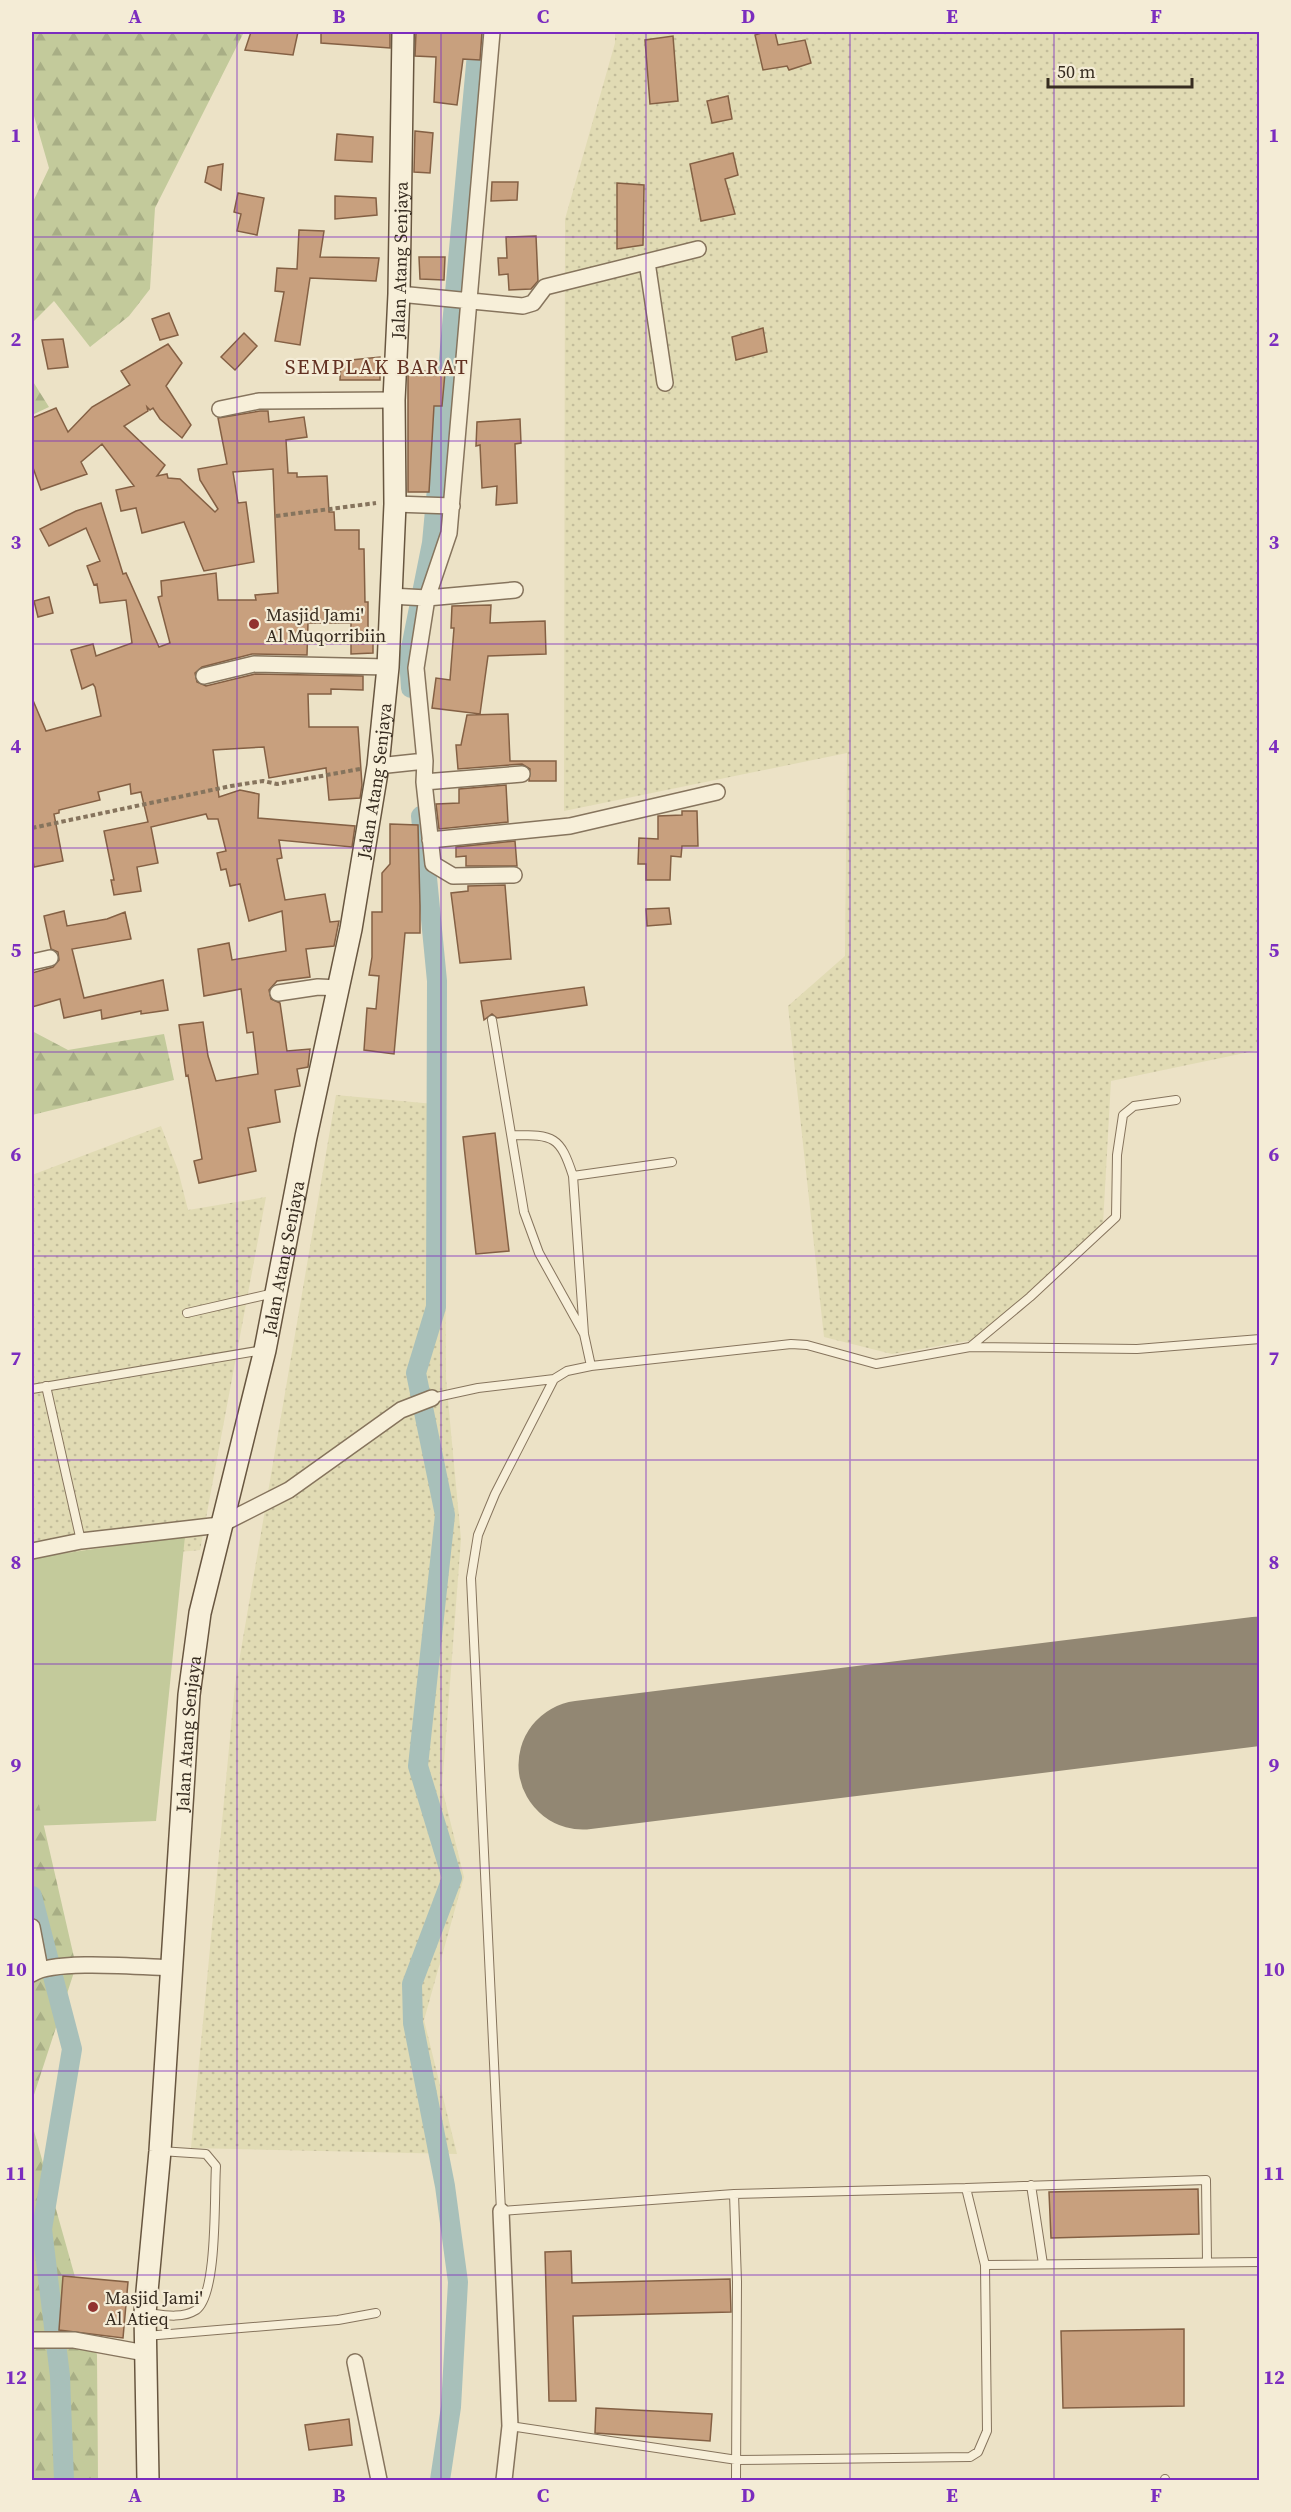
<svg xmlns="http://www.w3.org/2000/svg" width="1291" height="2512" font-family="'Source Serif 4',serif">
  <style>
    .farmland { fill: url(#farmland-dots) }
    .green { fill: #c3ca9b }
    .forest { fill: url(#forest-firs) }
    .lines { fill: none; stroke-linecap: round; stroke-linejoin: round }
    .canal { stroke: #a8c0ba; stroke-width: 20 }
    .runway { stroke: #928773; stroke-width: 129 }
    .building { fill: #c8a07e; stroke: #846044; stroke-width: 1.5 }
    .service-casing { stroke: #86745d; stroke-width: 10 }
    .minor-casing { stroke: #86745d; stroke-width: 18 }
    .secondary-casing { stroke: #685640; stroke-width: 24 }
    .path { stroke: #86745d; stroke-width: 4; stroke-dasharray: 4.5 3; stroke-linecap: butt }
    .service { stroke: #f7efd9; stroke-width: 8 }
    .minor { stroke: #f7efd9; stroke-width: 15 }
    .secondary { stroke: #f7efd9; stroke-width: 21 }
    .grid { fill: none; stroke: #7b2cbf; stroke-width: 1.5; stroke-opacity: 0.55 }
    .poi-dot { fill: #923330; stroke: #f4ecd6; stroke-width: 2 }
    .labels { text-anchor: middle; dominant-baseline: central; stroke-width: 4.5; stroke-linejoin: round; paint-order: stroke }
    .street-label { font-size: 18px; fill: #372c20; stroke: #f4ecd6 }
    .poi-label { font-size: 18px; fill: #372c20; stroke: #f4ecd6; text-anchor: start }
    .quarter-label { font-size: 21px; letter-spacing: 1.5px; fill: #623122; stroke: #f4ecd6 }
    .neatline { fill: none; stroke: #7b2cbf; stroke-width: 2 }
    .grid-label { font-size: 20px; text-anchor: middle; font-weight: bold; fill: #7b2cbf }
  </style>
  <defs>
    <pattern id="farmland-dots" width="8" height="8" patternUnits="userSpaceOnUse" patternTransform="scale(1.5)"><rect width="8" height="8" fill="#e1dbb4"/><path d="M2 2h.1M6 6h.1" fill="none" stroke="#c2bc9a" stroke-width="1.8" stroke-linecap="round"/></pattern>
    <pattern id="forest-firs" width="22" height="20" patternUnits="userSpaceOnUse" patternTransform="scale(1.5)"><rect width="22" height="20" fill="#c3ca9b"/><path d="M5 1l3.5 6h-7zM16 11l3.5 6h-7z" fill="#a8ae85"/></pattern>
  </defs>
  <rect width="100%" height="100%" fill="#ece2c6"/>
  <path class="farmland" d="M 615,32 L 1259,32 L 1259,1050 L 1111,1081 L 1103,1224 L 984,1338 L 892,1354 L 824,1337 L 788,1006 L 845,956 L 847,753 L 564,811 L 565,219 L 615,43 Z
    M 336,1095 L 445,1105 L 446,1379 L 461,1539 L 442,1788 L 464,1877 L 424,2020 L 457,2154 L 191,2148 L 235,1685 Z
    M 161,1126 L 178,1170 L 188,1210 L 266,1197 L 200,1550 L 32,1566 L 32,1175 Z"/>
  <path class="green" d="M 185,1536 L 156,1821 L 32,1826 L 32,1558 Z"/>
  <path class="forest" d="M 32,32 L 244,32 L 155,208 L 150,289 L 129,316 L 90,347 L 54,301 L 32,323 L 32,204 L 49,168 L 32,109 Z
    M 32,380 L 49,407 L 32,415 Z
    M 32,1031 L 68,1050 L 164,1034 L 174,1080 L 32,1115 Z
    M 32,1774 L 76,1966 L 32,2101 Z
    M 32,2124 L 97,2355 L 98,2480 L 32,2480 Z"/>
  <g class="lines">
    <path class="canal" d="M 411,688 L 409,658 L 432,543 L 479,32
      M 421,816 L 437,981 L 436,1307 L 416,1373 L 445,1515 L 418,1766 L 452,1878 L 412,1984 L 413,2023 L 445,2186 L 458,2282 L 451,2407 L 440,2480
      M 32,1896 L 72,2049 L 42,2229 L 60,2376 L 64,2480"/>
    <path class="runway" d="M 583,1765 L 1260,1681"/>
  </g>
  <path class="building" d="M 251,32 L 298,32 L 293,55 L 245,50 Z
    M 321,32 L 390,32 L 390,48 L 321,43 Z
    M 416,32 L 482,32 L 480,60 L 463,59 L 457,105 L 434,102 L 436,57 L 415,56 Z
    M 765,32 L 775,32 L 778,45 L 805,40 L 811,63 L 789,70 L 787,66 L 763,70 L 755,35 Z
    M 673,36 L 678,101 L 650,104 L 645,40 Z
    M 728,96 L 732,119 L 712,123 L 707,101 Z
    M 415,131 L 433,133 L 430,173 L 414,172 Z
    M 337,134 L 373,137 L 372,162 L 335,160 Z
    M 733,153 L 738,175 L 725,179 L 735,214 L 701,221 L 690,164 Z
    M 223,164 L 221,190 L 205,182 L 208,167 Z
    M 492,182 L 518,182 L 517,200 L 491,201 Z
    M 617,183 L 644,185 L 643,245 L 617,249 Z
    M 238,193 L 264,198 L 257,235 L 237,231 L 241,214 L 234,212 Z
    M 335,196 L 376,198 L 377,215 L 335,219 Z
    M 299,230 L 324,231 L 320,257 L 379,258 L 376,281 L 310,278 L 300,345 L 275,341 L 284,292 L 275,291 L 277,268 L 297,269 Z
    M 536,236 L 538,281 L 531,289 L 509,290 L 508,274 L 499,275 L 498,258 L 507,258 L 506,237 Z
    M 419,257 L 445,257 L 444,280 L 420,279 Z
    M 169,313 L 178,335 L 160,340 L 152,319 Z
    M 763,328 L 767,352 L 736,360 L 732,337 Z
    M 244,333 L 257,346 L 235,370 L 221,357 Z
    M 63,339 L 68,367 L 48,369 L 42,340 Z
    M 168,344 L 182,363 L 166,386 L 191,425 L 182,438 L 160,419 L 153,408 L 150,410 L 147,407 L 148,411 L 124,426 L 165,465 L 157,476 L 167,474 L 168,478 L 180,479 L 215,512 L 218,509 L 200,480 L 198,469 L 227,464 L 218,418 L 260,411 L 268,411 L 269,422 L 304,417 L 307,437 L 286,440 L 288,473 L 297,473 L 297,477 L 327,476 L 329,512 L 334,512 L 335,530 L 359,530 L 359,549 L 364,549 L 365,602 L 368,602 L 368,635 L 373,635 L 373,653 L 351,654 L 351,623 L 308,623 L 307,655 L 252,654 L 202,667 L 195,673 L 197,682 L 206,686 L 255,674 L 363,676 L 363,690 L 331,689 L 331,694 L 308,694 L 309,727 L 358,727 L 362,785 L 360,798 L 329,800 L 326,768 L 269,778 L 264,747 L 213,750 L 219,797 L 240,790 L 259,794 L 258,818 L 355,826 L 352,847 L 279,840 L 282,858 L 277,859 L 285,900 L 325,894 L 330,922 L 339,921 L 334,946 L 306,949 L 310,977 L 277,981 L 269,990 L 271,999 L 280,1003 L 287,1051 L 310,1049 L 308,1067 L 297,1069 L 300,1086 L 275,1090 L 280,1122 L 248,1128 L 256,1171 L 199,1183 L 194,1161 L 202,1159 L 188,1075 L 186,1076 L 179,1025 L 203,1022 L 208,1056 L 216,1081 L 258,1074 L 253,1032 L 247,1033 L 241,989 L 204,996 L 198,949 L 229,943 L 232,960 L 286,951 L 282,911 L 249,921 L 240,884 L 230,886 L 226,869 L 221,870 L 217,853 L 226,851 L 218,819 L 208,819 L 206,814 L 151,827 L 158,863 L 137,867 L 141,891 L 114,895 L 111,880 L 114,880 L 104,831 L 148,822 L 141,792 L 131,794 L 130,784 L 98,792 L 100,800 L 59,810 L 59,813 L 54,814 L 63,861 L 34,867 L 32,854 L 32,698 L 46,731 L 101,716 L 95,687 L 93,684 L 82,689 L 71,650 L 93,644 L 96,656 L 132,643 L 126,600 L 100,603 L 97,584 L 94,585 L 87,566 L 100,561 L 86,528 L 49,546 L 40,529 L 76,511 L 101,503 L 123,574 L 126,573 L 159,647 L 170,643 L 158,597 L 162,596 L 161,581 L 216,573 L 218,600 L 256,600 L 255,595 L 278,593 L 273,469 L 233,472 L 238,503 L 246,502 L 254,562 L 204,571 L 184,522 L 142,533 L 136,508 L 121,511 L 116,490 L 134,486 L 102,444 L 81,462 L 87,474 L 41,490 L 32,465 L 32,418 L 56,408 L 68,432 L 92,407 L 130,385 L 121,371 Z
    M 380,357 L 380,380 L 340,380 L 341,361 Z
    M 408,370 L 445,373 L 442,406 L 434,406 L 429,492 L 408,492 Z
    M 520,419 L 521,443 L 515,444 L 517,503 L 496,505 L 497,486 L 482,488 L 480,445 L 476,446 L 477,422 Z
    M 49,597 L 53,613 L 38,617 L 34,601 Z
    M 491,605 L 490,623 L 545,621 L 546,654 L 488,656 L 480,714 L 432,708 L 436,678 L 450,680 L 454,628 L 451,628 L 452,606 Z
    M 508,714 L 510,761 L 556,761 L 556,781 L 529,781 L 530,769 L 522,764 L 458,769 L 456,745 L 461,745 L 467,715 Z
    M 506,785 L 508,822 L 439,829 L 436,804 L 459,803 L 459,789 Z
    M 682,811 L 697,811 L 698,846 L 682,846 L 681,857 L 671,856 L 670,880 L 646,880 L 646,864 L 638,864 L 639,838 L 658,839 L 658,816 L 682,815 Z
    M 390,824 L 418,825 L 420,906 L 420,933 L 405,933 L 394,1054 L 364,1050 L 367,1008 L 376,1009 L 379,976 L 369,975 L 372,957 L 372,912 L 382,912 L 382,873 L 390,864 Z
    M 515,841 L 517,866 L 466,866 L 466,856 L 456,857 L 456,847 Z
    M 505,885 L 511,959 L 460,963 L 451,893 L 468,891 L 468,886 Z
    M 669,908 L 671,924 L 647,926 L 646,909 Z
    M 64,911 L 67,926 L 107,919 L 125,912 L 131,939 L 72,949 L 84,998 L 163,980 L 168,1010 L 141,1014 L 141,1011 L 102,1019 L 101,1010 L 64,1018 L 60,999 L 32,1007 L 32,973 L 53,967 L 59,960 L 58,952 L 51,949 L 44,916 Z
    M 584,987 L 587,1005 L 497,1018 L 492,1014 L 484,1020 L 481,1001 Z
    M 495,1133 L 509,1251 L 476,1254 L 463,1137 Z
    M 1198,2189 L 1199,2234 L 1051,2238 L 1049,2192 Z
    M 571,2251 L 572,2283 L 730,2279 L 731,2312 L 573,2316 L 576,2401 L 549,2401 L 545,2252 Z
    M 63,2276 L 128,2282 L 123,2338 L 59,2330 Z
    M 1184,2329 L 1184,2406 L 1063,2408 L 1061,2331 Z
    M 596,2408 L 712,2414 L 710,2441 L 595,2433 Z
    M 349,2419 L 352,2445 L 309,2450 L 305,2425 Z"/>
  <g class="lines">
    <g class="service-casing">
      <path id="service" d="M 492,1020 L 524,1212 L 539,1253 L 584,1334
        M 513,1135 C 554,1135 560,1136 573,1176 L 584,1334 L 591,1366
        M 573,1176 L 672,1162
        M 187,1313 L 274,1293
        M 1260,1339 L 1137,1349 L 970,1347 L 876,1364 L 807,1345 L 791,1344 L 591,1366 L 567,1371 L 554,1379 L 495,1494 L 478,1535 L 471,1578 L 501,2211 L 734,2194 L 966,2188 L 985,2265 L 1260,2262
        M 970,1347 L 1030,1297 L 1116,1217 L 1117,1155 L 1123,1115 L 1134,1106 L 1176,1100
        M 46,1386 L 81,1541
        M 32,1389 L 263,1350
        M 432,1398 L 478,1388 L 554,1379
        M 1031,2185 L 1043,2264
        M 966,2188 L 1206,2180 L 1207,2261
        M 734,2194 L 737,2282 L 736,2480
        M 147,2313 C 163,2315 182,2319 196,2310 C 218,2295 214,2194 216,2166 L 206,2154 L 160,2151
        M 146,2336 L 338,2320 L 376,2313
        M 510,2426 L 737,2460 L 970,2457 L 978,2452 L 987,2431 L 985,2265
        M 1165,2480 L 1165,2479"/>
    </g>
    <g class="minor-casing">
      <path id="minor" d="M 492,32 L 449,533 L 427,598 L 416,668 L 425,761 L 424,782 L 433,864 L 453,876 L 514,875
        M 647,262 L 665,383
        M 399,294 L 523,306 L 533,303 L 545,287 L 698,249
        M 220,409 L 259,401 L 394,400
        M 395,504 L 452,506
        M 390,596 L 427,598 L 515,590
        M 204,676 L 254,664 L 388,667
        M 378,766 L 425,761
        M 424,782 L 522,774
        M 430,840 L 570,826 L 717,792
        M 32,962 L 50,958
        M 278,993 L 318,987 L 340,988
        M 32,1551 L 81,1541 L 220,1525 L 289,1490 L 401,1410 L 432,1398
        M 32,1927 L 40,1969
        M 32,1974 C 53,1959 142,1967 171,1968
        M 501,2211 L 510,2426 L 504,2480
        M 32,2340 L 74,2340 L 145,2353
        M 355,2362 L 379,2480"/>
    </g>
    <g class="secondary-casing">
      <g id="secondary">
        <path id="s1" d="M 148,2480 L 145,2313 L 160,2151 L 189,1695 L 200,1613 L 265,1350 L 306,1137 L 351,929 L 378,766 L 388,667 L 395,504 L 394,400 L 399,294 L 403,32"/>
      </g>
    </g>
    <path class="path" d="M 276,516 L 376,503
      M 32,828 L 231,786 L 263,781 L 277,784 L 360,769"/>
    <use href="#service" class="service"/>
    <use href="#minor" class="minor"/>
    <use href="#secondary" class="secondary"/>
  </g>
  <path class="grid" d="M 237,32 L 237,2480M 441,32 L 441,2480M 646,32 L 646,2480M 850,32 L 850,2480M 1054,32 L 1054,2480M 32,237 L 1260,237M 32,441 L 1260,441M 32,644 L 1260,644M 32,848 L 1260,848M 32,1052 L 1260,1052M 32,1256 L 1260,1256M 32,1460 L 1260,1460M 32,1664 L 1260,1664M 32,1868 L 1260,1868M 32,2071 L 1260,2071M 32,2275 L 1260,2275"/>
  <g class="poi-dot">
    <circle cx="254" cy="624" r="6"/>
    <circle cx="93" cy="2307" r="6"/>
  </g>
  <g class="labels">
    <g class="street-label">
      <text stroke="none"><textPath href="#s1" startOffset="2242">Jalan Atang Senjaya</textPath></text>
      <text stroke="none"><textPath href="#s1" startOffset="1720">Jalan Atang Senjaya</textPath></text>
      <text stroke="none"><textPath href="#s1" startOffset="1234">Jalan Atang Senjaya</textPath></text>
      <text stroke="none"><textPath href="#s1" startOffset="748">Jalan Atang Senjaya</textPath></text>
    </g>
    <g class="poi-label">
      <text x="266" y="614">Masjid Jami'<tspan x="266" dy="21">Al Muqorribiin</tspan></text>
      <text x="105" y="2297">Masjid Jami'<tspan x="105" dy="21">Al Atieq</tspan></text>
    </g>
    <g class="quarter-label">
      <text x="377" y="366">SEMPLAK BARAT</text>
    </g>
  </g>
  <rect width="1291" height="2512" fill="none" stroke="#f4ecd6" stroke-width="66"/>
  <path d="M1048 78v9h144v-9" fill="none" stroke="#372c20" stroke-width="3"/>
  <text x="1057" y="78" font-size="18" fill="#372c20" stroke="#f4ecd6" stroke-width="4.5" paint-order="stroke">50 m</text>
  <rect x="33" y="33" width="1225" height="2446" class="neatline"/>
  <g class="grid-label">
    <text x="135" y="23">A</text>
    <text x="339" y="23">B</text>
    <text x="543" y="23">C</text>
    <text x="748" y="23">D</text>
    <text x="952" y="23">E</text>
    <text x="1156" y="23">F</text>
    <text x="16" y="142">1</text>
    <text x="1274" y="142">1</text>
    <text x="16" y="346">2</text>
    <text x="1274" y="346">2</text>
    <text x="16" y="549">3</text>
    <text x="1274" y="549">3</text>
    <text x="16" y="753">4</text>
    <text x="1274" y="753">4</text>
    <text x="16" y="957">5</text>
    <text x="1274" y="957">5</text>
    <text x="16" y="1161">6</text>
    <text x="1274" y="1161">6</text>
    <text x="16" y="1365">7</text>
    <text x="1274" y="1365">7</text>
    <text x="16" y="1569">8</text>
    <text x="1274" y="1569">8</text>
    <text x="16" y="1772">9</text>
    <text x="1274" y="1772">9</text>
    <text x="16" y="1976">10</text>
    <text x="1274" y="1976">10</text>
    <text x="16" y="2180">11</text>
    <text x="1274" y="2180">11</text>
    <text x="16" y="2384">12</text>
    <text x="1274" y="2384">12</text>
    <text x="135" y="2502">A</text>
    <text x="339" y="2502">B</text>
    <text x="543" y="2502">C</text>
    <text x="748" y="2502">D</text>
    <text x="952" y="2502">E</text>
    <text x="1156" y="2502">F</text>
  </g>
</svg>
